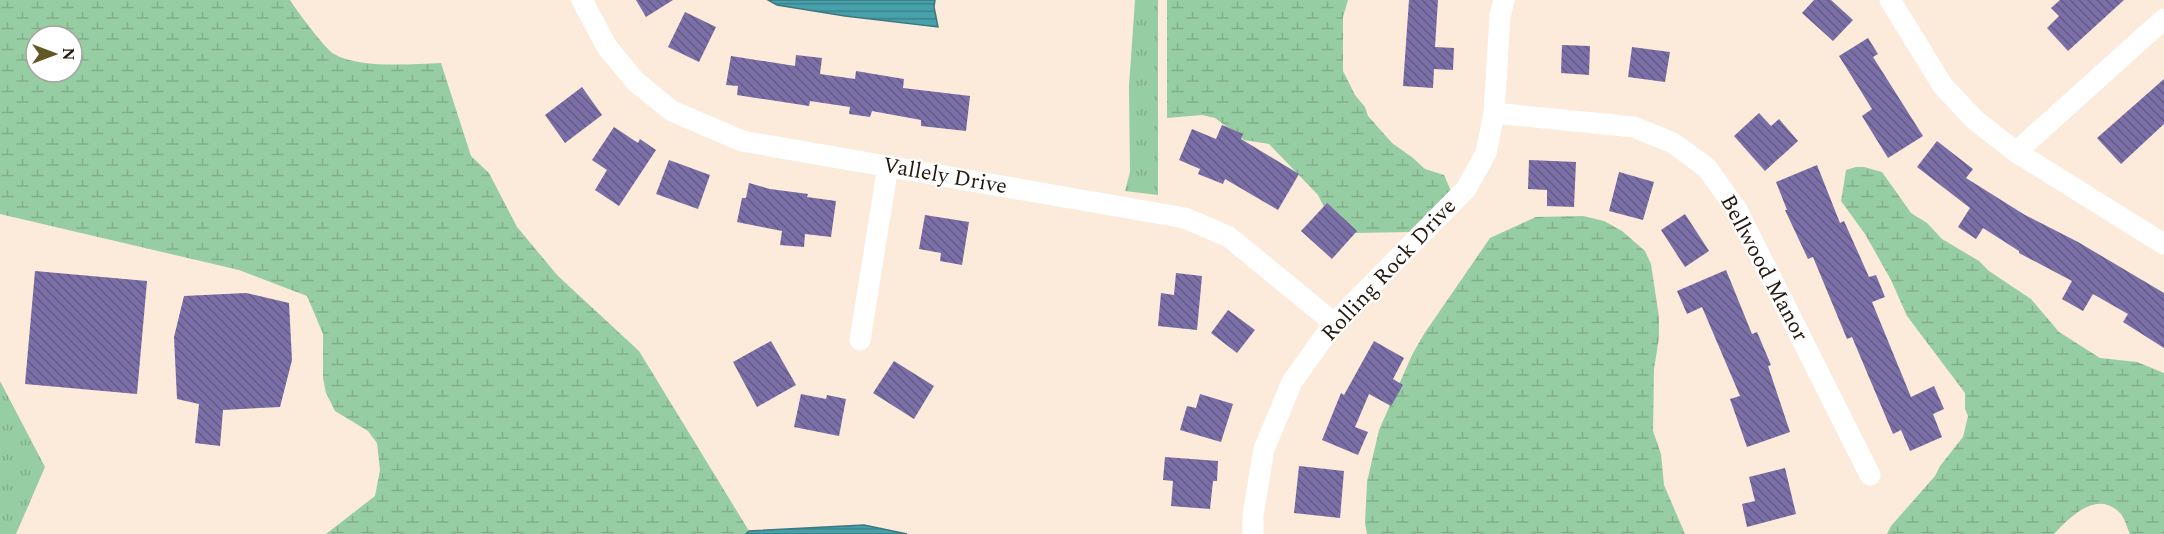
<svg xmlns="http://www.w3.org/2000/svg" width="2164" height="534" font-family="Spectral,serif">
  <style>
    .wetland { fill: url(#wetland-marsh); fill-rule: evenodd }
    .park { fill: url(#park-tufts) }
    .water { fill: url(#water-rules); stroke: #3c787d; stroke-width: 1.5 }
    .building { fill: url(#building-back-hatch) }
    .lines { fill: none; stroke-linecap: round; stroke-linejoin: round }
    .street { stroke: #fff; stroke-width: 21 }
    .labels { text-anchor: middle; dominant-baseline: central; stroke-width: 4.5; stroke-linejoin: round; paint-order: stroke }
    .street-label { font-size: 22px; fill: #23180e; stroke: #fff }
  </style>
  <defs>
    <pattern id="wetland-marsh" width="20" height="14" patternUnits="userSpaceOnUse" patternTransform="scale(1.5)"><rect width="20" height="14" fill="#97cda2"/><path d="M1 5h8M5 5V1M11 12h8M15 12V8" fill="none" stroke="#82af8a"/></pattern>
    <pattern id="park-tufts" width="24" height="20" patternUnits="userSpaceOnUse" patternTransform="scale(1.5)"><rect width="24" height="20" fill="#97cda2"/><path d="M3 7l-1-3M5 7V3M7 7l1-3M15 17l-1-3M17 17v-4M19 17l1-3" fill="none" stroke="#82af8a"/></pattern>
    <pattern id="water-rules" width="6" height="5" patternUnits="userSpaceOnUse" patternTransform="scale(1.5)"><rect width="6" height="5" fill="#47a1ac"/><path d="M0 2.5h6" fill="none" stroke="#3b828a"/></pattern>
    <pattern id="building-back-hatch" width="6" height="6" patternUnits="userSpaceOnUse" patternTransform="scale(1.5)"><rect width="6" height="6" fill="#7a6fa7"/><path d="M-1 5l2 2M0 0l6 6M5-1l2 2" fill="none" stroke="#645a86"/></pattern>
  </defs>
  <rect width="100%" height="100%" fill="#fceada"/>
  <path class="wetland" d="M 0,0 L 290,0 C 297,11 325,49 334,54 C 360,69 411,64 441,63 L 471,156 L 489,173 L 517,227 L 558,276 L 639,351 L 749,531 L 746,534 L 326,534 L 375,496 L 380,470 L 377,443 L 368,431 L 335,411 L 326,393 L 323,378 L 323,334 L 307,296 L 239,270 L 0,214 ZM 36,36 L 72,36 L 72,72 L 36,72 Z
    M 1167,0 L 1348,0 L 1343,17 L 1343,71 L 1355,95 L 1365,107 L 1368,116 L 1392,143 L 1413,158 L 1425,169 L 1444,175 L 1451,191 L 1410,232 L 1354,233 L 1324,207 L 1318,195 L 1269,144 L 1244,140 L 1215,118 L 1202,115 L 1167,118 Z
    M 1856,167 L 1864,167 L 1882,172 L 1911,213 L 1927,223 L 1942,239 L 1979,261 L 1989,271 L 2031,299 L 2059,332 L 2100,358 L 2137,362 L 2164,373 L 2164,534 L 2130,534 C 2127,528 2125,518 2120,513 C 2097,489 2070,517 2054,534 L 1887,534 L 1891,526 L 1935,476 L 1940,466 L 1963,437 L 1968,416 L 1965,409 L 1965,393 L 1907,316 L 1891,280 L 1865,234 L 1841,201 L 1846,170 Z
    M 1583,216 L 1604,221 L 1622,231 L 1645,251 L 1651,264 L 1659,317 L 1659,338 L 1654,369 L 1653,431 L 1661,454 L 1664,485 L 1685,534 L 1367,534 L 1365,523 L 1367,482 L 1379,430 L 1412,355 L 1424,334 L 1490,238 L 1536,217 Z"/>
  <path class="park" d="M 1135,0 L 1158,0 L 1158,195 L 1125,191 L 1130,172 L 1129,86 Z
    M 0,381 L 45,467 L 16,534 L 0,534 Z"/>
  <path class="water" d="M 768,0 L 935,0 L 934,7 L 938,27 L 845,16 L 777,5 Z
    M 864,525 L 907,534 L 746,534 L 749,531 Z"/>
  <path class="building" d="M 636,0 L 673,0 L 646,17 Z
    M 1409,0 L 1438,0 L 1435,47 L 1454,48 L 1453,70 L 1434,69 L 1433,88 L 1403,86 Z
    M 1814,0 L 1831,0 L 1853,20 L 1833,41 L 1802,13 Z
    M 2060,0 L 2124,0 L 2068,51 L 2047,28 L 2059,16 L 2051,8 Z
    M 685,12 L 716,27 L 699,62 L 668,47 Z
    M 1868,38 L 1878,54 L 1873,57 L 1923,136 L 1888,158 L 1862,116 L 1872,109 L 1839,56 Z
    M 1562,45 L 1590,46 L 1589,75 L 1561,73 Z
    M 1632,47 L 1670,52 L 1665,82 L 1628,77 Z
    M 796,55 L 822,58 L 820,74 L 855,79 L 856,71 L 904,79 L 903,88 L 970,96 L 966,131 L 921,126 L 921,120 L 872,111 L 870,117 L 849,114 L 850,107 L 810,101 L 809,106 L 737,95 L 738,86 L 726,85 L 731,56 L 795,66 Z
    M 2164,79 L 2164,124 L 2121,164 L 2097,138 Z
    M 582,87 L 602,115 L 565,143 L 545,115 Z
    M 1759,113 L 1771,126 L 1779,119 L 1798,141 L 1765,171 L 1734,136 Z
    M 1222,125 L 1243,134 L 1241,139 L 1299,174 L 1278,210 L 1225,179 L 1223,184 L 1198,174 L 1200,169 L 1179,160 L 1192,129 L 1216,139 Z
    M 614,127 L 638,143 L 640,139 L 656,150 L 619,206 L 595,190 L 607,170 L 592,160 Z
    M 1937,141 L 1973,169 L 1966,178 L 2025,215 L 2078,242 L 2164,293 L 2164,348 L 2123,322 L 2128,314 L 2093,294 L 2083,311 L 2062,299 L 2072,281 L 2019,253 L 2019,251 L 1983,228 L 1976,239 L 1958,227 L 1970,208 L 1917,167 Z
    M 669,160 L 710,175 L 698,209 L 656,194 Z
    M 1529,160 L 1576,162 L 1574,207 L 1547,206 L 1547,190 L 1528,189 Z
    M 1817,165 L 1840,223 L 1844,221 L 1869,277 L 1876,275 L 1885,297 L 1872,302 L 1911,397 L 1934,386 L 1944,409 L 1933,414 L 1942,437 L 1910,451 L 1901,430 L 1893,434 L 1852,337 L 1847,339 L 1813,257 L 1808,259 L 1785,210 L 1787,210 L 1776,182 Z
    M 1619,172 L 1654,182 L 1643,220 L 1609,211 Z
    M 749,183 L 770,189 L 808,194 L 807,197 L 836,201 L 831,237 L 805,234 L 804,247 L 780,245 L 782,231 L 737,222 L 742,198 L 746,198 Z
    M 1327,203 L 1357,231 L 1332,259 L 1301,231 Z
    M 1685,214 L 1709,251 L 1685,267 L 1661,230 Z
    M 925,215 L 969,222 L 962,265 L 940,261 L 941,253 L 919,249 Z
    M 1726,270 L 1752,334 L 1757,332 L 1771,365 L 1768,366 L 1790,432 L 1747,447 L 1730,399 L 1740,396 L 1702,307 L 1687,314 L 1677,291 Z
    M 35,271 L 147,281 L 137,394 L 25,384 Z
    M 1176,273 L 1202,276 L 1197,330 L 1158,326 L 1161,293 L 1174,295 Z
    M 246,293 L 289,303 L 292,360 L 280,407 L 223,410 L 220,446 L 195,443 L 199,404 L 177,399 L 174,337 L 184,296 Z
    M 1228,310 L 1255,330 L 1237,353 L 1211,333 Z
    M 771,341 L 796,385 L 757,407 L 733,362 Z
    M 1374,341 L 1404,358 L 1393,379 L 1403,385 L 1391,406 L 1369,394 L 1355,427 L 1368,432 L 1358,455 L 1322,440 L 1341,393 L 1344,395 Z
    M 894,361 L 934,386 L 914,419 L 873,393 Z
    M 801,394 L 826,399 L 827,395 L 846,399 L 839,436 L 794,427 Z
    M 1200,394 L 1233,404 L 1221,442 L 1180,430 L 1187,406 L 1196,408 Z
    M 1165,457 L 1218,461 L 1217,481 L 1213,481 L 1210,509 L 1171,506 L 1173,481 L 1163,480 Z
    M 1299,466 L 1344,471 L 1340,518 L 1294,513 Z
    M 1785,468 L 1796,514 L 1747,527 L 1742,504 L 1755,501 L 1749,477 Z"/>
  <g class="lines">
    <path class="street" d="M 582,0 L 607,47 L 636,82 L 672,111 L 742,141 L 1185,218 L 1229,237 L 1334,323
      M 1890,0 L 1943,86 L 1975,120 L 2016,152 L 2164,244
      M 1494,113 L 1634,127 L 1673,143 L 1707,168 L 1737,210 L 1870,475
      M 2016,152 L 2164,19
      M 860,340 L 888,166
      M 1253,534 L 1253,515 L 1264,449 L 1292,382 L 1334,323 L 1466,189 L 1486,153 L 1494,113 L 1500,16 L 1504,0"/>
  </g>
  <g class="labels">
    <g class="street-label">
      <text transform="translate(945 176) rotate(10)">Vallely Drive</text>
      <text transform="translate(1764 268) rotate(62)">Bellwood Manor</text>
      <text transform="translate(1389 270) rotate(-47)">Rolling Rock Drive</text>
    </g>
  </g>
  <g transform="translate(54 54) rotate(90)"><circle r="28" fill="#ffffff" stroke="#a7a39f" stroke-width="1.5"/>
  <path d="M0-4.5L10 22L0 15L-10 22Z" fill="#625824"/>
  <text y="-9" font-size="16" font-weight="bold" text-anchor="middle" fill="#23180e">N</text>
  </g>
</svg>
